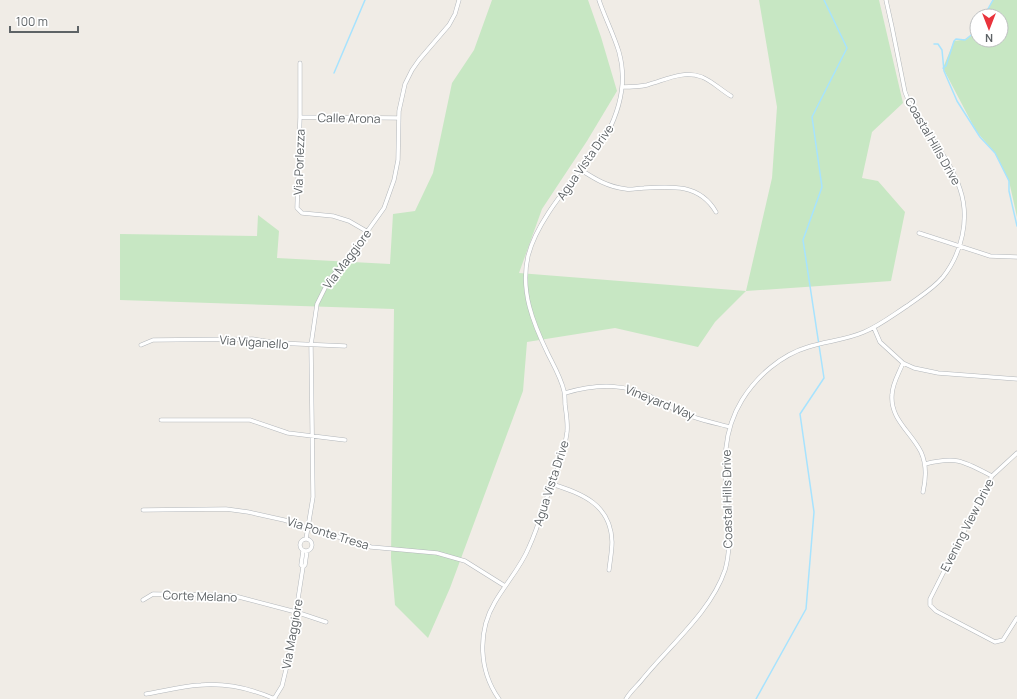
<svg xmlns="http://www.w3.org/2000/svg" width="1017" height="699" font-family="Manrope,sans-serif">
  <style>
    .green { fill: #c7e7c3 }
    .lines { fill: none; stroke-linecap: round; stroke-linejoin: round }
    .stream { stroke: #a7e3fe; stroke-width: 1.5 }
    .minor-casing { stroke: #b3b7bb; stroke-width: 4.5 }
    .minor { stroke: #fff; stroke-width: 3.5 }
    .labels { text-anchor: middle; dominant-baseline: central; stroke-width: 3.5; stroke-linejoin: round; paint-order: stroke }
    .street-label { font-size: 12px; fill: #5e6366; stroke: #fff }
  </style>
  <rect width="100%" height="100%" fill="#f0ece6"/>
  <path class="green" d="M 492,0 L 588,0 L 601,37 L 617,91 L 587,141 L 542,209 L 519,273 L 746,291 L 772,178 L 777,107 L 759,0 L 879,0 L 903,103 L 872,132 L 862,178 L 878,181 L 905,212 L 891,281 L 746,291 L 715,322 L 698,347 L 615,328 L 527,342 L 523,391 L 450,588 L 428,638 L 395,605 L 391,558 L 394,309 L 120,300 L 120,234 L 257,236 L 258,215 L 279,231 L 277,258 L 390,264 L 393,214 L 415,211 L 433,173 L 452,83 L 474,50 Z
    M 993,0 L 1017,0 L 1017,217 L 1009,181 L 995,153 L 976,131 L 943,68 L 954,41 C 965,40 971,39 977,28 L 977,40 L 1001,40 L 1001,16 L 984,16 Z"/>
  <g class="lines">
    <path class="stream" d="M 984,16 L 993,0
      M 934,44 L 938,44 L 942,50 L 944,71 L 957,101 L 980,137 L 995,153 L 1009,181 L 1009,191 L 1017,226
      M 943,68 L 946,66 L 954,41 L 956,39 L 965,40 L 975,32 L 977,28
      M 334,73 L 365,0
      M 756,699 L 806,609 L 814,512 L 800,414 L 824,378 L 803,240 L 822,187 L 812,117 L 847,48 L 824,0"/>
    <g class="minor-casing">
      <path id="minor" d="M 300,63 L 300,117 L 297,208 L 302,213 L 333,216 L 349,221 L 368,232
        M 622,87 C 630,87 638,87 647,85 C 666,80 682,70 702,77 C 712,81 721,90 731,96
        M 300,117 L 399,118
        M 581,170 C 595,179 608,187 626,189 C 632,190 638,188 644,188 C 672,186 700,184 716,212
        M 919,233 L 990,256 L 1017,257
        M 874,328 L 880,342 L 903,363 L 914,368 L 938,373 L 1017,379
        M 141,345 L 153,340 L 253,339 L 278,343 L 345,346
        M 903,363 C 899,373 892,384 892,395 C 890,419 911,432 921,452 C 927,465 926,479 923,492
        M 565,393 C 598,383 626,383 658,400 C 663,403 668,407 674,409 C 690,418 711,422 730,427
        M 161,420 L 250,420 L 288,433 L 345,440
        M 1017,453 L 992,476 L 930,599 L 930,605 L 936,611 L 995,642 L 1003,640 L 1017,618
        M 925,464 C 957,456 963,461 992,476
        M 552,484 C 582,494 611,504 612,542 C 612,551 610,561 609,570
        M 143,510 L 226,509 L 248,512 L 284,520 L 371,547 L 437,553 L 465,561 L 505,586
        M300 545a6 6 0 1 1 12 0a6 6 0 1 1-12 0Z
        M 306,539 L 313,497 L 311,345 L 317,304 L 329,280 L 354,250 L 384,208 L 394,180 L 398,160 L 399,111 L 405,84 L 412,70 L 419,60 L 449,25 L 455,14 L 459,0
        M 303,551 L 301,565 L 303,567 L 305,565 L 307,551
        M 143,600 L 153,594 L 214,595 L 235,596 L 296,612 L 326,622
        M 146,694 C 164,691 182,686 201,685 C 226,683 252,689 275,699
        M 274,699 L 282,686 L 289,657 L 303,567
        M 499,699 C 479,671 477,632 495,602 C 506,583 521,567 529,547 C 536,532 541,516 546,500 C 554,478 564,455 567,432 C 568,422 566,413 565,404 C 565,400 565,395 564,391 C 561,378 554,366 548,354 C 533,323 520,291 528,256 C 539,213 583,171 607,134 C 620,109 627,80 619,52 C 614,35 605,18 599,0
        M 626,699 C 630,692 636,687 641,681 C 668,647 711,612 725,570 C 730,553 729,537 728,520 C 726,477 718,439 742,400 C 757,376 781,355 808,347 C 826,341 846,340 864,332 C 879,326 893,315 907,306 C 919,297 933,289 943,277 C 962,253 970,218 960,189 C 950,158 924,131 909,102 L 905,92 L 892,27 L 886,0"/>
    </g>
    <use href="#minor" class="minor"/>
  </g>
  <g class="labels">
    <g class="street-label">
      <text transform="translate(349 118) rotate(1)">Calle Arona</text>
      <text transform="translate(933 141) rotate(60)">Coastal Hills Drive</text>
      <text transform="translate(299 162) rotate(-88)">Via Porlezza</text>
      <text transform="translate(585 162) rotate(-55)">Agua Vista Drive</text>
      <text transform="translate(347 259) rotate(-53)">Via Maggiore</text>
      <text transform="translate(254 342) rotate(4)">Via Viganello</text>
      <text transform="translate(660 402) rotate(22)">Vineyard Way</text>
      <text transform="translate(551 483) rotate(-72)">Agua Vista Drive</text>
      <text transform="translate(727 499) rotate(-91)">Coastal Hills Drive</text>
      <text transform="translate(967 525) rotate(-63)">Evening View Drive</text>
      <text transform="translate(328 533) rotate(17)">Via Ponte Tresa</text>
      <text transform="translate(200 596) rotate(2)">Corte Melano</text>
      <text transform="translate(292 634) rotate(-80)">Via Maggiore</text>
    </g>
  </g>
  <g transform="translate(989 28) rotate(180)"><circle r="19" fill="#ffffff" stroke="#bfc1c2"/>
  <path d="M0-3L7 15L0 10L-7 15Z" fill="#e9333c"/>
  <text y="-6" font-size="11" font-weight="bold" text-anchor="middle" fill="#5e6366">N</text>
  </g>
  <path d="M10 26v6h68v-6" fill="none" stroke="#5e6366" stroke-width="2"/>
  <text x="16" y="26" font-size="12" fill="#5e6366" stroke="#ffffff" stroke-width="3" paint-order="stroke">100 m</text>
</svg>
